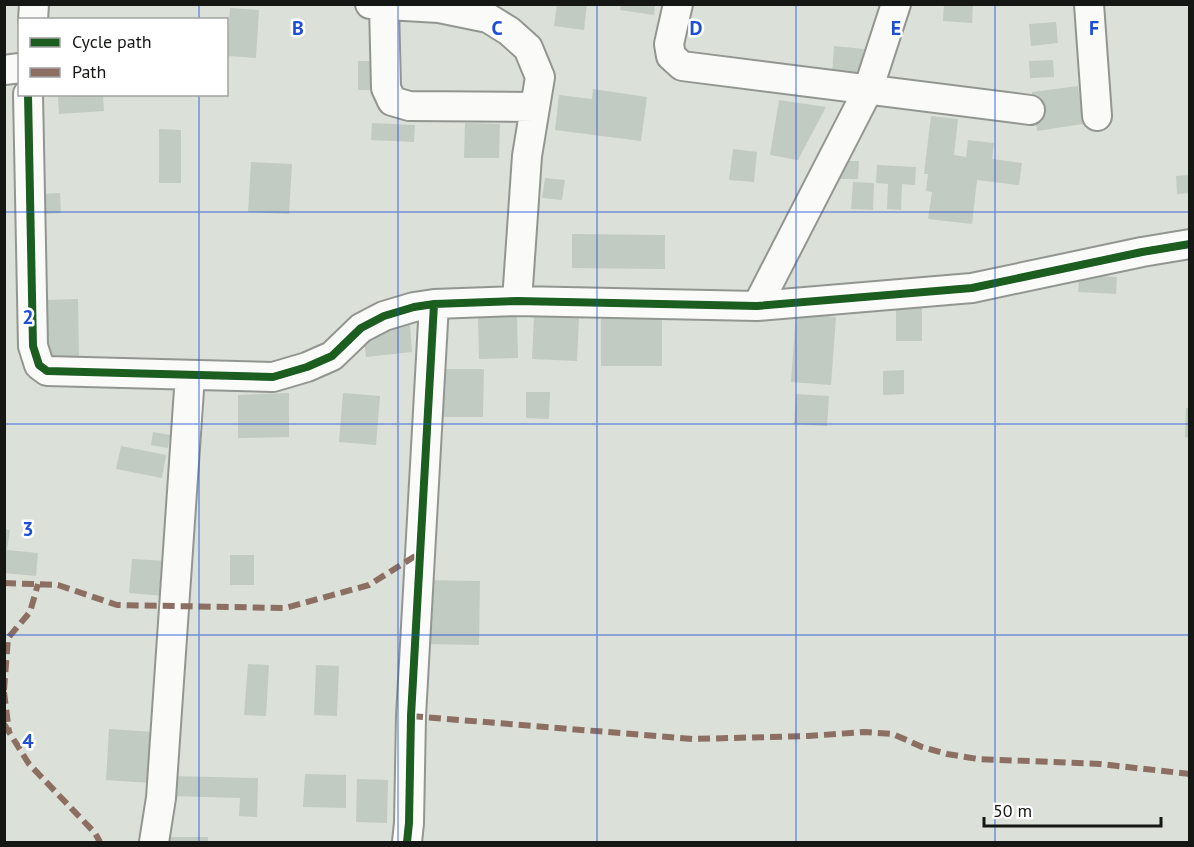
<svg xmlns="http://www.w3.org/2000/svg" width="1194" height="847" font-family="'PT Sans',sans-serif">
  <style>
    .building { fill: #c1cbc2 }
    .lines { fill: none; stroke-linecap: round; stroke-linejoin: round }
    .minor-casing { stroke: #929690; stroke-width: 32 }
    .minor { stroke: #fafaf9; stroke-width: 28 }
    .quiet { stroke: #8d6e63; stroke-width: 6; stroke-dasharray: 12 6; stroke-linecap: butt }
    .cycleway-casing { stroke: #fff; stroke-width: 11 }
    .cycleway { stroke: #1b5e20; stroke-width: 8 }
    .grid { fill: none; stroke: #1d4ed8; stroke-width: 1.5; stroke-opacity: 0.55 }
    .grid-label { font-size: 20px; text-anchor: middle; font-weight: bold; fill: #1d4ed8; stroke: #fff; stroke-width: 5; stroke-linejoin: round; paint-order: stroke }
  </style>
  <rect width="100%" height="100%" fill="#dbe0d8"/>
  <path class="building" d="M 557,4 L 587,4 L 584,30 L 554,26 Z
    M 621,4 L 655,4 L 654,15 L 620,10 Z
    M 944,4 L 973,4 L 972,23 L 943,21 Z
    M 230,8 L 259,10 L 256,58 L 227,56 Z
    M 1056,22 L 1058,43 L 1031,46 L 1029,24 Z
    M 834,46 L 864,49 L 862,77 L 832,74 Z
    M 1053,60 L 1054,77 L 1030,78 L 1029,61 Z
    M 358,61 L 374,61 L 374,90 L 358,90 Z
    M 1078,86 L 1083,124 L 1037,131 L 1032,92 Z
    M 593,89 L 647,97 L 641,141 L 555,130 L 559,95 L 592,99 Z
    M 77,94 L 103,94 L 104,111 L 59,114 L 58,97 L 77,96 Z
    M 779,100 L 826,107 L 798,160 L 770,155 Z
    M 931,116 L 958,119 L 954,155 L 966,157 L 968,140 L 994,143 L 992,159 L 1022,163 L 1019,185 L 977,180 L 972,224 L 928,219 L 932,192 L 926,191 L 928,174 L 924,174 Z
    M 372,123 L 415,125 L 414,142 L 371,140 Z
    M 465,123 L 500,124 L 499,158 L 464,158 Z
    M 159,129 L 181,130 L 181,183 L 159,183 Z
    M 733,149 L 757,152 L 754,182 L 729,180 Z
    M 838,161 L 859,161 L 858,179 L 837,179 Z
    M 251,162 L 292,164 L 289,214 L 248,212 Z
    M 877,165 L 916,167 L 915,185 L 902,184 L 901,210 L 887,209 L 888,184 L 876,183 Z
    M 1190,175 L 1190,193 L 1177,194 L 1176,176 Z
    M 545,178 L 565,180 L 562,200 L 542,198 Z
    M 853,182 L 874,183 L 873,210 L 851,209 Z
    M 60,193 L 61,213 L 43,214 L 42,194 Z
    M 572,234 L 665,235 L 665,269 L 572,268 Z
    M 1079,275 L 1117,277 L 1116,294 L 1078,292 Z
    M 78,299 L 79,359 L 47,360 L 45,300 Z
    M 896,304 L 922,304 L 922,341 L 896,341 Z
    M 796,313 L 836,317 L 831,385 L 791,382 Z
    M 478,316 L 517,316 L 518,358 L 479,359 Z
    M 534,316 L 579,318 L 577,361 L 532,359 Z
    M 601,318 L 662,318 L 662,366 L 601,366 Z
    M 410,325 L 412,352 L 366,357 L 363,329 Z
    M 438,369 L 484,369 L 483,417 L 437,417 Z
    M 904,370 L 904,394 L 883,395 L 883,371 Z
    M 526,392 L 550,392 L 549,419 L 526,418 Z
    M 289,393 L 289,437 L 238,438 L 238,395 Z
    M 343,393 L 380,396 L 376,445 L 339,442 Z
    M 796,394 L 829,396 L 827,426 L 794,424 Z
    M 1186,408 L 1190,408 L 1190,438 L 1185,437 Z
    M 153,432 L 170,435 L 168,448 L 151,445 Z
    M 121,446 L 166,455 L 162,478 L 116,469 Z
    M 4,529 L 10,530 L 7,550 L 38,553 L 36,576 L 4,573 Z
    M 230,555 L 254,555 L 254,585 L 230,585 Z
    M 132,559 L 168,561 L 165,596 L 129,593 Z
    M 426,580 L 480,581 L 479,645 L 425,644 Z
    M 248,664 L 269,665 L 266,716 L 244,715 Z
    M 316,665 L 339,666 L 337,716 L 314,715 Z
    M 109,729 L 154,732 L 151,783 L 106,780 Z
    M 305,774 L 346,775 L 346,808 L 303,807 Z
    M 171,776 L 258,778 L 257,817 L 239,816 L 240,798 L 170,796 Z
    M 357,779 L 388,780 L 387,823 L 356,822 Z
    M 163,837 L 208,837 L 208,842 L 163,842 Z"/>
  <g class="lines">
    <g class="minor-casing">
      <path id="minor" d="M 370,4 L 439,8 L 488,18 L 509,31 L 528,48 L 540,77 L 527,156 L 517,301
        M 678,4 L 669,44 L 671,56 L 682,66 L 1030,110
        M 1089,4 L 1097,116
        M 384,5 L 386,88 L 392,101 L 409,106 L 535,107
        M 33,20 L 34,4
        M 4,70 L 20,68
        M 28,94 L 33,346 L 39,365 L 47,371 L 273,377 L 307,367 L 332,356 L 361,328 L 384,316 L 414,307 L 434,304 L 517,301 L 757,306 L 972,288 L 1142,252 L 1190,244
        M 757,306 L 868,90 L 896,4
        M 154,842 L 161,798 L 190,375
        M 407,842 L 409,823 L 411,716 L 434,304"/>
    </g>
    <use href="#minor" class="minor"/>
    <path class="quiet" d="M 4,583 L 58,585 L 117,605 L 285,608 L 369,585 L 420,553
      M 4,690 L 8,638 L 30,612 L 38,584
      M 4,692 L 9,732
      M 411,716 L 693,739 L 808,736 L 865,732 L 893,734 L 922,747 L 947,754 L 978,759 L 1100,764 L 1190,774
      M 4,724 L 29,764 L 95,833 L 100,842"/>
    <g class="cycleway-casing">
      <path id="cycleway" d="M 28,94 L 33,346 L 39,365 L 47,371 L 273,377 L 307,367 L 332,356 L 361,328 L 384,316 L 414,307 L 434,304 L 517,301 L 757,306 L 972,288 L 1142,252 L 1190,244
        M 407,842 L 409,823 L 411,716 L 434,304"/>
    </g>
    <use href="#cycleway" class="cycleway"/>
  </g>
  <path class="grid" d="M 199,4 L 199,20M 398,4 L 398,842M 597,4 L 597,842M 796,4 L 796,842M 995,4 L 995,842M 199,94 L 199,842M 4,212 L 1190,212M 4,424 L 1190,424M 4,635 L 1190,635"/>
  <g class="grid-label">
    <text x="298" y="35">B</text>
    <text x="497" y="35">C</text>
    <text x="696" y="35">D</text>
    <text x="896" y="35">E</text>
    <text x="1094" y="35">F</text>
    <text x="28" y="324">2</text>
    <text x="28" y="536">3</text>
    <text x="28" y="748">4</text>
  </g>
  <rect width="1194" height="847" fill="none" stroke="#141713" stroke-width="12"/>
  <rect x="18" y="18" width="210" height="78" fill="#ffffff" stroke="#a1a2a1" stroke-width="1.5"/>
  <rect x="30" y="38" width="30" height="9" fill="#1b5e20" stroke="#a1a2a1" stroke-width="1.5"/>
  <text x="72" y="48" font-size="18" fill="#141713">Cycle path</text>
  <rect x="30" y="68" width="30" height="9" fill="#8d6e63" stroke="#a1a2a1" stroke-width="1.5"/>
  <text x="72" y="78" font-size="18" fill="#141713">Path</text>
  <path d="M984 817v9h177v-9" fill="none" stroke="#141713" stroke-width="3"/>
  <text x="993" y="817" font-size="18" fill="#141713" stroke="#ffffff" stroke-width="4.5" paint-order="stroke">50 m</text>
</svg>
